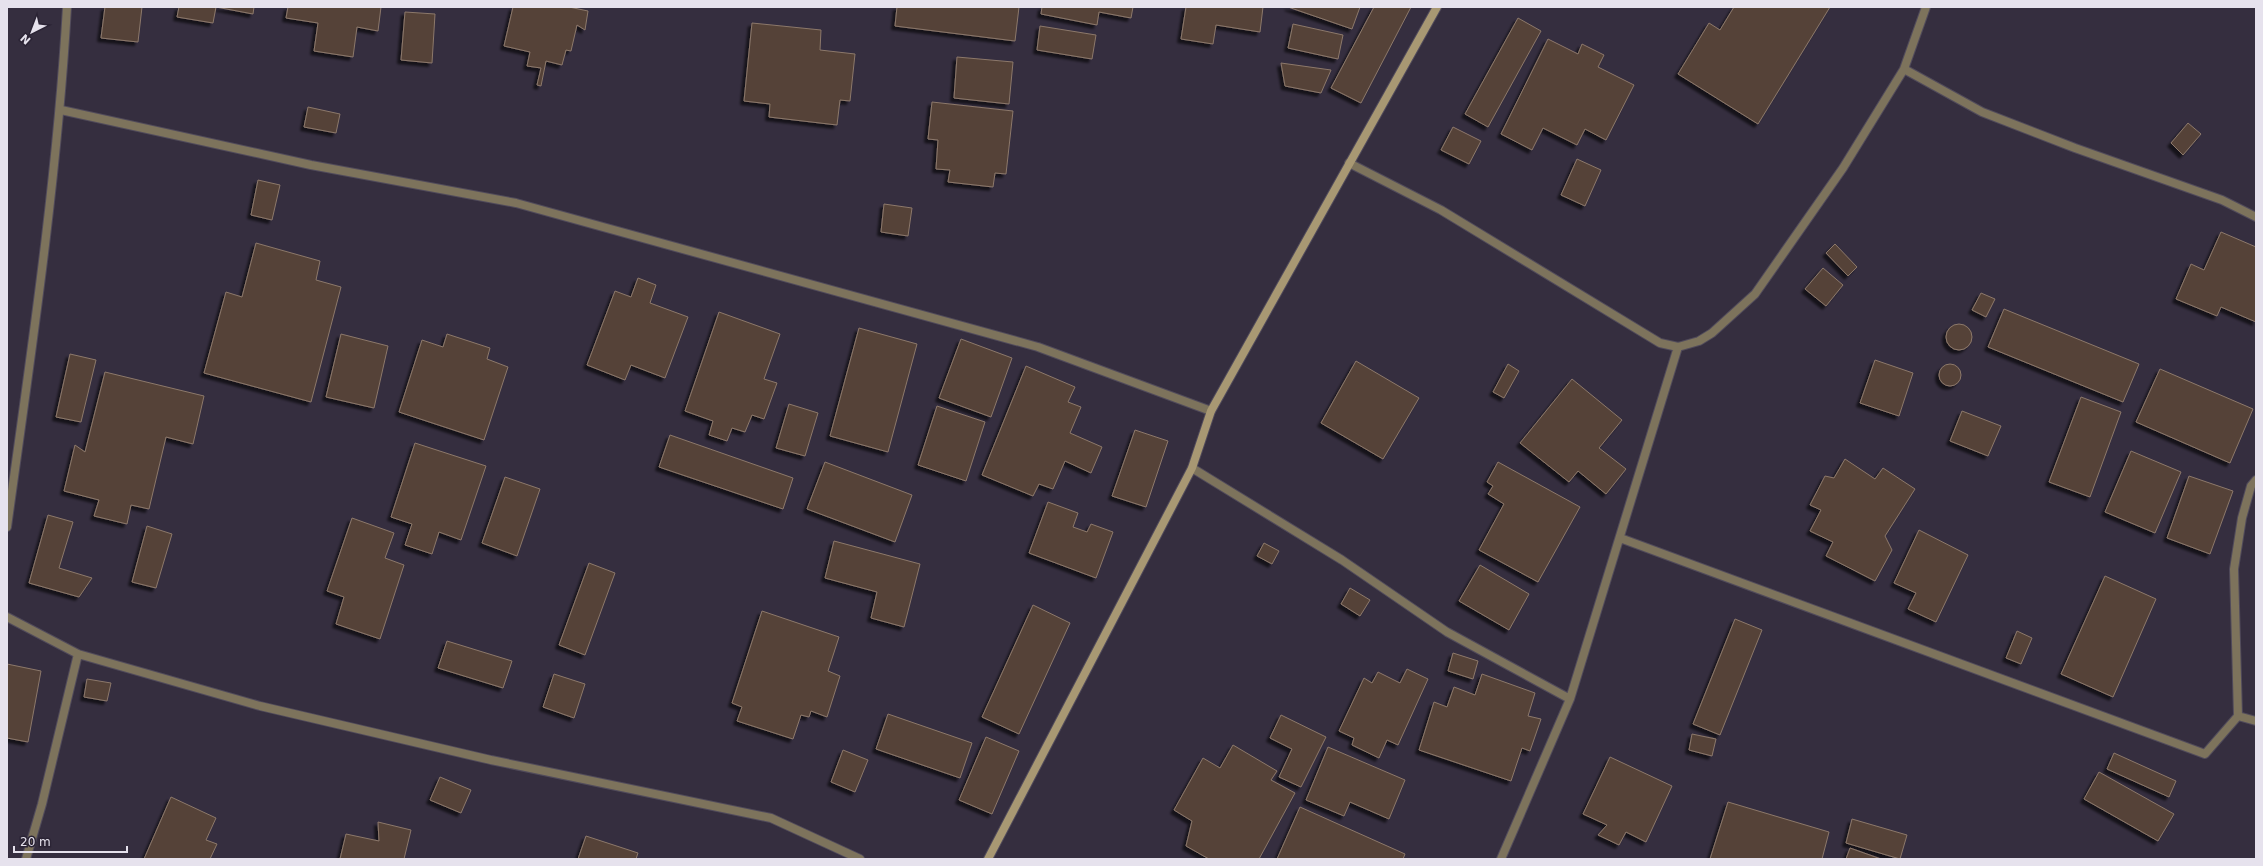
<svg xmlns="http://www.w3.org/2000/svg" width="2263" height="866" font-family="'DejaVu Sans',sans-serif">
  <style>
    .building { fill: #554337; stroke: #8c786b; filter: url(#shadow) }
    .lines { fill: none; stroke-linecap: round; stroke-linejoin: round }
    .street-casing { stroke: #514b5b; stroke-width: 10 }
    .secondary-casing { stroke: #514b5b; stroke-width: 10 }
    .street { stroke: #7d735c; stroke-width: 8 }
    .secondary { stroke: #a89873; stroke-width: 8 }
  </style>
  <defs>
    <filter id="shadow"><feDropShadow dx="-3.5" dy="3.5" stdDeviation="1" flood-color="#0009"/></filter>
  </defs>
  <rect width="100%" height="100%" fill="#352e3f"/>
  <path class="building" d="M 105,7 L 142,7 L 138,42 L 101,38 Z
    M 179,7 L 254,7 L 253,14 L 216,7 L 213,23 L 177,17 Z
    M 288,7 L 381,7 L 378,31 L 357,27 L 353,57 L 314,51 L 318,23 L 286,18 Z
    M 513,7 L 569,7 L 588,11 L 585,30 L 577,25 L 571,51 L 566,50 L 562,65 L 546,61 L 541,86 L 537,85 L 541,68 L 527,66 L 530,52 L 504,46 Z
    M 897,7 L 1019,7 L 1015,41 L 895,26 Z
    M 1042,7 L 1133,7 L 1131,18 L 1099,12 L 1097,25 L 1041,14 Z
    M 1186,7 L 1263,7 L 1260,32 L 1216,25 L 1213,44 L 1181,39 Z
    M 1288,7 L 1360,7 L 1352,29 Z
    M 1374,7 L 1411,7 L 1361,103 L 1331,88 Z
    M 1734,7 L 1830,7 L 1758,124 L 1678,74 L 1709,23 L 1720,30 Z
    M 405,12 L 435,14 L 432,63 L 401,60 Z
    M 1518,18 L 1541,31 L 1488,127 L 1465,114 Z
    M 752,23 L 821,30 L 820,50 L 855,54 L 850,101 L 840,100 L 837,125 L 769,117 L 770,104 L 744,101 Z
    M 1293,24 L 1343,35 L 1338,59 L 1288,48 Z
    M 1040,26 L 1096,35 L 1092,59 L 1037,50 Z
    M 1548,39 L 1578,54 L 1582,44 L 1604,55 L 1598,67 L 1634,85 L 1606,140 L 1585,129 L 1577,145 L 1543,128 L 1532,150 L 1501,134 Z
    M 957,57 L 1013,62 L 1009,104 L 954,98 Z
    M 1281,63 L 1331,70 L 1321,93 L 1285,86 Z
    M 932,102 L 1013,111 L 1006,174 L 995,173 L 993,187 L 948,182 L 950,170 L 936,169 L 938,140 L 928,139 Z
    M 308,107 L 340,114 L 336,133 L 304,127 Z
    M 2188,123 L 2201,134 L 2183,155 L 2171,143 Z
    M 1453,127 L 1481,141 L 1469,164 L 1441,150 Z
    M 1577,159 L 1601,170 L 1585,206 L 1561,195 Z
    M 258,180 L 280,185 L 272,220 L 251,215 Z
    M 884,204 L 912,208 L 908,236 L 881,232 Z
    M 2221,232 L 2256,247 L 2256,322 L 2221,307 L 2217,316 L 2176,299 L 2191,264 L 2204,270 Z
    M 256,243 L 320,261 L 316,280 L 341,287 L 311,402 L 204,373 L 226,292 L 242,297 Z
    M 1835,244 L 1857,267 L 1848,276 L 1826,253 Z
    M 1823,268 L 1843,285 L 1826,306 L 1805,289 Z
    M 638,278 L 656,285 L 650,303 L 688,317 L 665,378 L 631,365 L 625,380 L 587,365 L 615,291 L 631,297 Z
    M 1981,293 L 1995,299 L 1986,317 L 1972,310 Z
    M 2004,309 L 2139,364 L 2123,402 L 1988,347 Z
    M 719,312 L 780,334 L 764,379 L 777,383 L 764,419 L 752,415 L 745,432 L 732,428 L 727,441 L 709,435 L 713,421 L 685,411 Z
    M1946 337a13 13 0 1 1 26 0a13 13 0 1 1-26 0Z
    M 859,328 L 917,344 L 888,452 L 830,436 Z
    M 341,334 L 388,346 L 374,408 L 326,397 Z
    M 447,334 L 490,348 L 487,359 L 508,367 L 484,440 L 399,412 L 422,340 L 443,347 Z
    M 961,339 L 1012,358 L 991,417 L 939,398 Z
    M 70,354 L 96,360 L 81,422 L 56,417 Z
    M 1875,360 L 1913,373 L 1899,416 L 1860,403 Z
    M 1356,361 L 1419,398 L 1383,459 L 1321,423 Z
    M1939 375a11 11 0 1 1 22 0a11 11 0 1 1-22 0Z
    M 1508,364 L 1519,371 L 1504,398 L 1493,392 Z
    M 1026,366 L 1075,387 L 1068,402 L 1081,407 L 1070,433 L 1102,447 L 1091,473 L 1065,461 L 1053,489 L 1039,484 L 1033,496 L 982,475 Z
    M 2160,369 L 2253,409 L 2230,463 L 2136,422 Z
    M 105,372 L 204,396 L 193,444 L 166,437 L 149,509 L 131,505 L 127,524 L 94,516 L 99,500 L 64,491 L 75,445 L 85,452 Z
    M 1572,379 L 1622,420 L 1599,448 L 1626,469 L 1606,494 L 1578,471 L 1569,482 L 1520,443 Z
    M 2081,397 L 2121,412 L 2090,497 L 2049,482 Z
    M 789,404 L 818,413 L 805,456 L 776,448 Z
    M 937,406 L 985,422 L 966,481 L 918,465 Z
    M 1962,411 L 2001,426 L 1988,456 L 1950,441 Z
    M 1135,430 L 1168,441 L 1146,507 L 1112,496 Z
    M 670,435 L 793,478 L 783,509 L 659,467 Z
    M 415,443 L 486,466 L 461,540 L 439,532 L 432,554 L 405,545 L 412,524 L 391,517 Z
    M 2131,451 L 2181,472 L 2155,533 L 2105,512 Z
    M 1845,459 L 1875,479 L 1883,468 L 1915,489 L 1885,536 L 1892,550 L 1875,581 L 1826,556 L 1833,542 L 1810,531 L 1821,510 L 1810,505 L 1825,476 L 1834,478 Z
    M 825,462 L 912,495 L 895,542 L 807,509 Z
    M 1498,462 L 1580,507 L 1538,582 L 1479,550 L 1504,504 L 1488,494 L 1493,486 L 1487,482 Z
    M 2189,476 L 2233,491 L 2210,554 L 2167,538 Z
    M 505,477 L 540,489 L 517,556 L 482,543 Z
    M 1048,502 L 1078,513 L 1073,527 L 1087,532 L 1091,524 L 1113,532 L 1096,578 L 1029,553 Z
    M 48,515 L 73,522 L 59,568 L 92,578 L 79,597 L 29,583 Z
    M 352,518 L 394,533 L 385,558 L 404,565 L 380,639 L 336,624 L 344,597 L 327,591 Z
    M 147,526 L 172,534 L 156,588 L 132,582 Z
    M 1919,530 L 1968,555 L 1936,622 L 1908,609 L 1916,593 L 1894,583 Z
    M 834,541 L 920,564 L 904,627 L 871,618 L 877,592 L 825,578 Z
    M 1264,543 L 1279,551 L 1272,564 L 1257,556 Z
    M 589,563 L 615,573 L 585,655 L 559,645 Z
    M 1480,565 L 1529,594 L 1509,630 L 1459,601 Z
    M 2105,576 L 2156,599 L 2113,697 L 2061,674 Z
    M 1350,588 L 1370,600 L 1360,616 L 1341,604 Z
    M 1033,605 L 1070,623 L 1019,734 L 982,717 Z
    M 762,611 L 839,637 L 828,671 L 840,676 L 827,717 L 811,711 L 809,717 L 801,715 L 793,739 L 737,721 L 742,707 L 732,703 Z
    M 1735,619 L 1762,630 L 1720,735 L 1693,724 Z
    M 2017,631 L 2032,638 L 2021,664 L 2006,658 Z
    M 447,641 L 512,661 L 503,688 L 438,668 Z
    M 1453,653 L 1478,661 L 1473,679 L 1448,671 Z
    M 7,664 L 41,671 L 28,742 L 7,738 Z
    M 1407,669 L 1428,679 L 1398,745 L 1387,740 L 1379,758 L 1352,745 L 1354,738 L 1339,731 L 1364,678 L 1372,683 L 1378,672 L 1400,683 Z
    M 554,674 L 585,684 L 574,718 L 543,707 Z
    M 1482,674 L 1535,693 L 1528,716 L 1541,719 L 1530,751 L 1522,748 L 1511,781 L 1419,750 L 1434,702 L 1447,707 L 1454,687 L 1475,695 Z
    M 87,679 L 111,683 L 107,701 L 84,697 Z
    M 888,714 L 972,743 L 960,778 L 876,749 Z
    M 1281,715 L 1326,737 L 1301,787 L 1279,777 L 1292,749 L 1270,738 Z
    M 1692,734 L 1716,739 L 1712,756 L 1689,750 Z
    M 986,737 L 1019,751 L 992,814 L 959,800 Z
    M 1233,745 L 1277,771 L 1271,780 L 1295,793 L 1259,859 L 1209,859 L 1186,846 L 1192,821 L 1174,810 L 1203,758 L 1220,768 Z
    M 1328,747 L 1405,780 L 1389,819 L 1350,802 L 1344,816 L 1306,800 Z
    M 843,750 L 868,760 L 855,792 L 831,782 Z
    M 2114,753 L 2176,781 L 2169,797 L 2107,769 Z
    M 1610,757 L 1672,786 L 1646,842 L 1626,832 L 1619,845 L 1598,835 L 1607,825 L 1583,814 Z
    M 2099,772 L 2174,814 L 2158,841 L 2084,799 Z
    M 440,777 L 471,790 L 461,813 L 430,800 Z
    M 171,797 L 216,818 L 206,840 L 217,844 L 210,859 L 144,859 Z
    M 1728,802 L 1829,832 L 1822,859 L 1710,859 Z
    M 1300,807 L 1405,854 L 1403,859 L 1277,859 Z
    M 1852,819 L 1907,835 L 1900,859 L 1846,843 Z
    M 378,822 L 411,830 L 404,859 L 340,859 L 346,834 L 379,841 Z
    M 586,836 L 638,853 L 636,859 L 578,859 Z
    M 1850,848 L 1881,859 L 1846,859 Z"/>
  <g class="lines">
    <g class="street-casing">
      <path id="street" d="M 1904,69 L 1982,112 L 2075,148 L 2222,200 L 2256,217
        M 61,110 L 311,165 L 516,203 L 1038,347 L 1211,411
        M 1349,163 L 1441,210 L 1660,343 L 1678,347 L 1699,341 L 1712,333 L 1755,294 L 1843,168 L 1904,69 L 1926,7
        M 1192,468 L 1342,560 L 1447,632 L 1570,699 L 1501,859
        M 7,527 C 31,354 57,181 67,7
        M 1620,538 L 2205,754 L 2238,716 L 2234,569 L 2242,518 L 2251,486 L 2256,480
        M 7,617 L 78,654 L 260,706 L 491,760 L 771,818 L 860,859
        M 1570,699 L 1678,347
        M 2238,716 L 2256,721
        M 26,859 L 42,804 L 78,654"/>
    </g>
    <g class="secondary-casing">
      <path id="secondary" d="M 988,859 L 1192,468 L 1211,411 L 1437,7"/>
    </g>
    <use href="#street" class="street"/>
    <use href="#secondary" class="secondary"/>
  </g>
  <rect width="2263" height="866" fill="none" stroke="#e6e2ed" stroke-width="16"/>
  <g transform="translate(32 32) rotate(222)" stroke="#2b2435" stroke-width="3" paint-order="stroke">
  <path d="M0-3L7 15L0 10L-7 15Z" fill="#e6e2ed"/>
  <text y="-6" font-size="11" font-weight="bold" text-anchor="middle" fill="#e6e2ed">N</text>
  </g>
  <path d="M14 846v6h113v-6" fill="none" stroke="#e6e2ed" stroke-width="2"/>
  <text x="20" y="846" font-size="12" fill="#e6e2ed" stroke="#2b2435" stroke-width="3" paint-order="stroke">20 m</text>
</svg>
